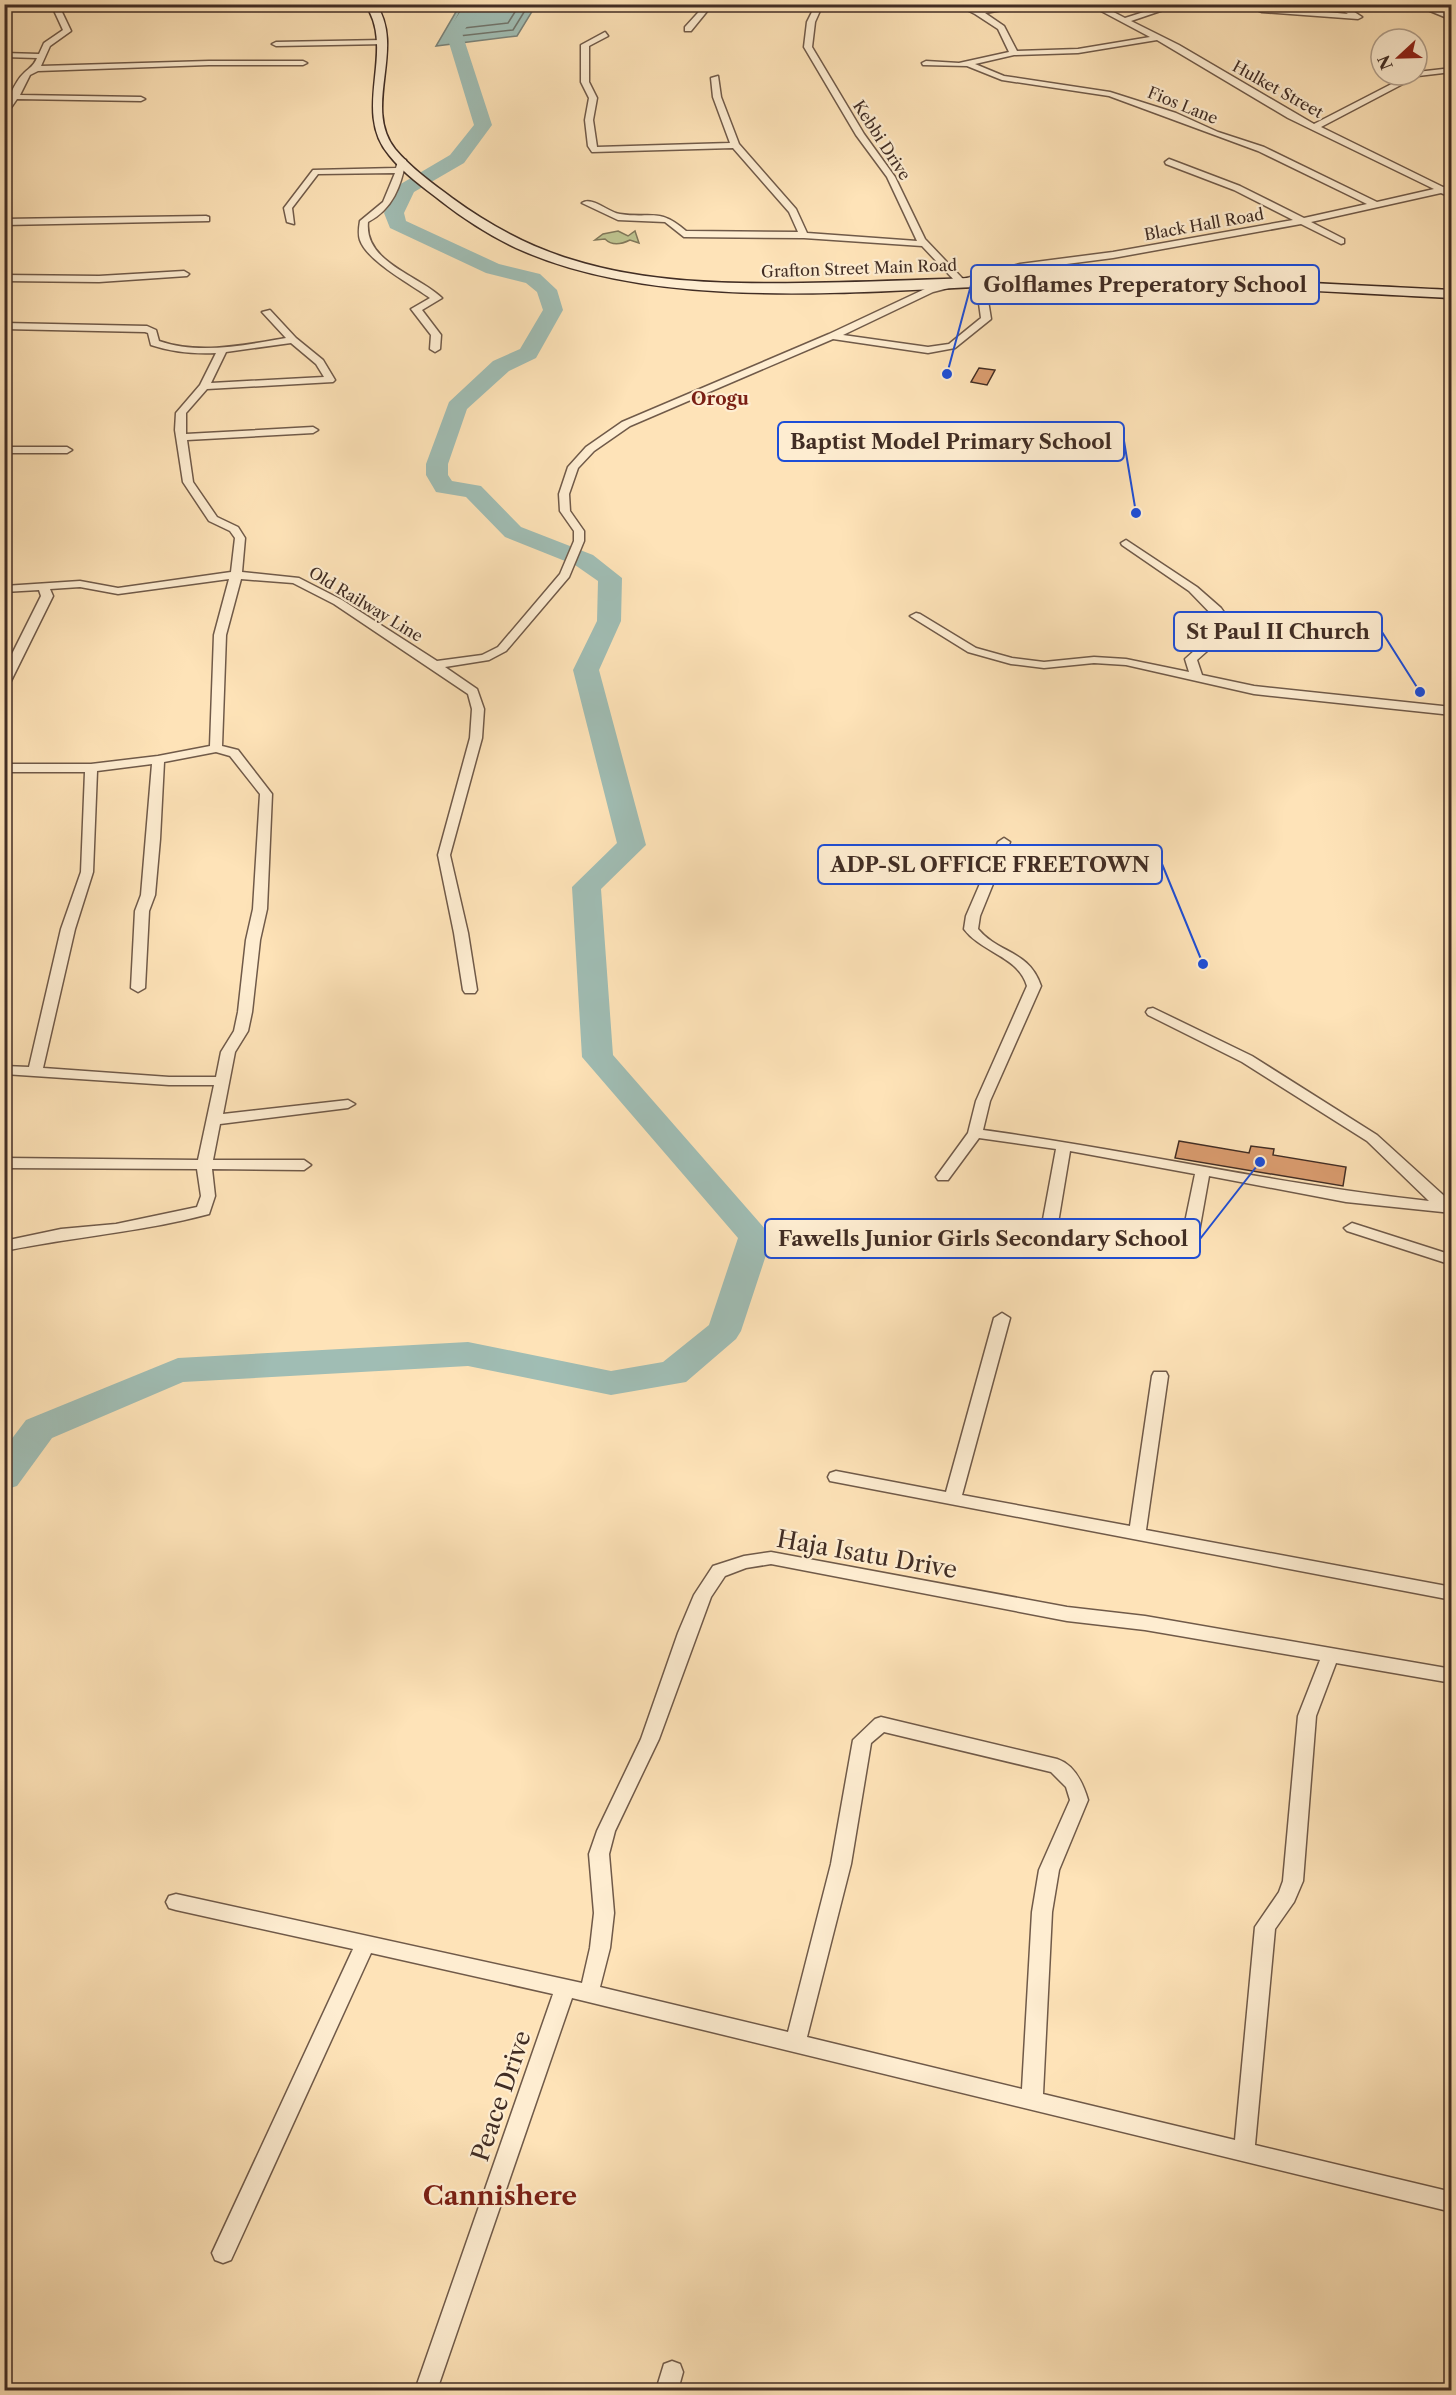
<svg xmlns="http://www.w3.org/2000/svg" width="1456" height="2395" font-family="'Libre Caslon Text',serif">
  <style>
    .green { fill: #bec490; stroke: #80785a; stroke-width: 1.5 }
    .water { fill: #a0bdb4; stroke: #7a837a; stroke-width: 1.5 }
    .lines { fill: none; stroke-linecap: round; stroke-linejoin: round }
    .shore { stroke: #70756c; stroke-width: 1.5 }
    .river { fill: #a0bdb4; fill-rule: evenodd }
    .building { fill: #da9c6f; stroke: #412d24; stroke-width: 1.5 }
    .street-casing { stroke: #705a49; stroke-width: 3 }
    .secondary-casing { stroke: #412d24; stroke-width: 3 }
    .street { fill: #feedd1; fill-rule: evenodd }
    .secondary { fill: #feedd1; fill-rule: evenodd }
    .labels { text-anchor: middle; dominant-baseline: central; stroke-width: 4.5; stroke-linejoin: round; paint-order: stroke }
    .far-street-label { font-size: 16px; fill: #412d24; stroke: #feedd1 }
    .far-neighbourhood-label { font-size: 18px; font-weight: bold; fill: #7a1f14; stroke: #feedd1 }
    .near-street-label { font-size: 24px; fill: #412d24; stroke: #feedd1 }
    .near-neighbourhood-label { font-size: 26px; font-weight: bold; fill: #7a1f14; stroke: #feedd1 }
    .leader { fill: none; stroke: #1d4ed8; stroke-width: 2 }
    .callout-dot { fill: #1d4ed8; stroke: #feedd1; stroke-width: 2 }
    .callout { fill: #feedd1; stroke: #1d4ed8; stroke-width: 2 }
    .callout-label { font-size: 21px; text-anchor: middle; font-weight: bold; fill: #412d24 }
  </style>
  <rect width="100%" height="100%" fill="#fee3b8"/>
  <filter id="stains"><feTurbulence type="fractalNoise" baseFrequency=".00333" numOctaves="4"/><feColorMatrix values="0 0 0 0 .2 0 0 0 0 .09 0 0 0 0 .02 0 0 0 .5 -.17"/></filter>
  <radialGradient id="worn" r=".72"><stop offset=".6" stop-color="#630" stop-opacity="0"/><stop offset="1" stop-color="#630" stop-opacity=".3"/></radialGradient>
  <path class="green" d="M 618,231 L 628,236 L 635,231 L 639,243 L 630,240 C 622,244 612,246 605,239 L 595,240 L 603,234 Z"/>
  <path class="water" d="M 460,5 L 460,4 L 536,5 L 517,36 L 436,46 Z"/>
  <g class="lines">
    <path class="shore" d="M 464,4 L 449,33 L 450,37 L 513,30 L 529,4
      M 472,4 L 470,13 L 462,24 L 464,28 L 508,23 L 520,4"/>
    <path class="river" d="M 471,4 L 491,4 L 474,17 L 462,33 L 492,125 L 464,163 L 414,192 L 404,213 L 406,221 L 499,264 L 540,274 L 557,290 L 563,310 L 536,358 L 509,371 L 467,409 L 448,464 L 448,475 L 452,481 L 481,486 L 521,527 L 593,555 L 622,578 L 621,621 L 599,670 L 646,845 L 601,889 L 613,1055 L 772,1237 L 741,1331 L 736,1339 L 686,1382 L 611,1395 L 468,1366 L 183,1382 L 52,1438 L 17,1486 L 4,1490 L 4,1449 L 26,1420 L 178,1358 L 468,1342 L 611,1371 L 663,1362 L 709,1325 L 738,1238 L 582,1057 L 572,887 L 617,843 L 573,670 L 597,621 L 598,581 L 575,565 L 505,537 L 466,497 L 436,492 L 426,475 L 426,464 L 449,402 L 493,361 L 520,349 L 543,310 L 537,292 L 526,283 L 486,273 L 390,228 L 384,213 L 399,185 L 450,155 L 474,125 L 446,33 L 462,9 Z"/>
  </g>
  <path class="building" d="M 979,368 L 995,370 L 987,385 L 971,382 Z
    M 1179,1141 L 1249,1153 L 1251,1146 L 1274,1149 L 1273,1155 L 1346,1167 L 1343,1186 L 1175,1158 Z"/>
  <g class="lines">
    <g class="street-casing">
      <path id="street" d="M 4,4 L 13,4 L 4,8 Z
        M 51,4 L 169,4 L 61,10 L 71,31 L 50,46 L 41,66 L 209,61 L 303,61 L 307,63 L 303,65 L 209,65 L 38,71 L 30,75 L 20,95 L 141,97 L 145,99 L 141,101 L 17,99 L 4,118 C 4,106 15,81 24,73 C 30,67 33,67 37,58 L 4,57 L 4,53 L 39,54 L 44,43 L 63,30 Z
        M 706,4 L 713,4 L 691,31 L 685,31 L 685,27 Z
        M 816,4 L 823,4 L 815,22 L 812,47 L 864,134 L 895,177 L 925,239 L 963,279 L 1020,264 L 1113,252 L 1293,220 L 1234,190 L 1166,164 L 1165,162 L 1169,159 L 1240,186 L 1304,218 L 1367,204 L 1258,151 L 1109,96 L 1002,80 L 967,66 L 923,65 L 922,63 L 926,61 L 959,63 L 1009,52 L 998,29 L 975,14 L 955,4 L 966,4 L 979,10 L 1015,4 L 1038,4 L 985,13 L 1004,26 L 1017,51 L 1078,49 L 1150,37 L 1088,4 L 1098,4 L 1125,18 L 1169,4 L 1181,4 L 1131,21 L 1179,45 L 1314,124 L 1409,75 L 1417,75 L 1417,72 L 1452,68 L 1452,72 L 1418,76 L 1321,127 L 1443,187 L 1452,186 L 1452,191 L 1446,195 L 1441,193 L 1311,222 L 1344,239 L 1344,243 L 1341,244 L 1301,224 L 1113,258 L 1020,270 L 982,280 L 985,282 L 991,319 L 955,348 L 928,353 L 833,339 L 630,426 L 594,451 L 578,468 L 569,494 L 570,511 L 584,531 L 584,541 L 569,577 L 506,651 L 489,660 L 445,667 L 477,689 L 484,709 L 482,738 L 450,855 L 468,933 L 477,990 L 475,993 L 465,993 L 463,990 L 454,933 L 438,855 L 470,738 L 472,709 L 468,694 L 334,604 L 293,583 L 241,579 L 226,635 L 222,746 L 238,750 L 272,794 L 267,909 L 260,940 L 252,1012 L 248,1031 L 235,1052 L 223,1114 L 348,1100 L 355,1104 L 348,1108 L 220,1124 L 213,1160 L 304,1160 L 311,1165 L 304,1170 L 212,1169 L 215,1196 L 209,1214 C 142,1232 72,1237 4,1251 L 4,1241 L 61,1229 L 116,1224 L 197,1207 L 201,1196 L 197,1169 L 4,1168 L 4,1158 L 198,1160 L 214,1085 L 169,1085 L 4,1074 L 4,1066 L 29,1067 L 61,929 L 81,872 L 85,772 L 4,772 L 4,764 L 91,764 L 158,756 L 210,746 L 214,635 L 229,579 L 118,594 L 80,587 L 50,589 L 53,596 L 10,683 L 4,686 L 4,670 L 41,596 L 39,590 L 4,592 L 4,586 L 80,581 L 118,588 L 231,572 L 235,538 L 230,531 L 209,521 L 183,482 L 175,430 L 176,413 L 200,385 L 216,353 C 193,354 172,352 151,345 L 148,333 L 145,332 L 4,329 L 4,323 L 147,326 L 156,330 L 159,341 C 199,355 245,345 286,338 L 262,312 L 270,310 L 296,338 L 323,360 L 335,380 L 333,382 L 207,389 L 186,413 L 186,434 L 313,427 L 318,430 L 313,433 L 187,440 L 193,482 L 217,517 L 238,527 L 245,538 L 242,572 L 299,578 L 342,600 L 437,661 L 482,655 L 498,647 L 560,574 L 574,541 L 574,531 L 560,511 L 559,494 L 568,467 L 586,447 L 622,422 L 829,334 L 927,288 L 955,281 L 922,246 L 804,238 L 684,237 L 665,222 L 618,220 L 582,203 C 592,196 609,213 620,214 C 652,219 658,207 686,231 L 798,232 L 789,212 L 733,148 L 592,152 L 588,146 L 585,120 L 589,98 L 581,82 L 581,45 L 605,32 L 608,36 L 589,46 L 589,82 L 597,98 L 593,120 L 597,147 L 730,143 L 713,97 L 711,78 L 718,76 L 721,97 L 739,144 L 796,209 L 807,233 L 917,241 L 887,177 L 856,135 L 804,47 L 807,22 ZM 1157,40 L 1288,118 L 1434,189 L 1377,202 L 1264,147 L 1218,132 L 1176,113 L 1110,92 L 1004,76 L 975,64 L 1014,55 L 1078,53 ZM 976,281 L 981,318 L 949,344 L 928,347 L 843,335 L 933,292 ZM 291,343 L 316,364 L 324,377 L 211,383 L 226,352 ZM 216,752 L 230,756 L 260,794 L 253,909 L 246,940 L 238,1012 L 234,1031 L 221,1052 L 216,1077 L 169,1077 L 43,1068 L 75,929 L 93,872 L 97,771 L 152,764 L 141,895 L 135,911 L 131,988 L 138,992 L 145,988 L 149,911 L 155,895 L 160,839 L 164,762 Z
        M 1242,4 L 1348,14 L 1333,4 L 1342,4 L 1362,17 L 1358,19 L 1262,12 Z
        M 1413,4 L 1424,4 L 1452,15 L 1452,20 Z
        M 383,40 L 386,44 L 276,46 L 272,44 L 276,42 Z
        M 399,158 L 406,160 C 401,186 393,209 368,222 C 364,262 418,275 442,298 L 422,310 L 441,335 L 440,349 L 435,352 L 430,349 L 431,335 L 411,309 L 430,298 C 412,285 367,261 360,240 C 358,234 359,227 360,221 L 383,202 L 395,173 L 318,174 L 292,208 L 294,224 L 287,222 L 284,208 L 313,170 L 396,168 Z
        M 206,216 L 209,217 L 209,221 L 4,225 L 4,219 Z
        M 184,271 L 189,274 L 187,276 L 99,282 L 4,281 L 4,275 L 99,276 Z
        M 4,447 L 67,447 L 72,450 L 67,453 L 4,453 Z
        M 1126,540 L 1197,587 L 1221,608 L 1231,622 L 1223,637 L 1197,660 L 1202,675 L 1254,686 L 1452,707 L 1452,715 L 1254,694 L 1126,665 L 1094,663 L 1044,668 L 1011,664 L 968,652 L 910,616 L 916,613 L 920,614 L 976,648 L 1012,658 L 1044,662 L 1094,657 L 1126,659 L 1189,672 L 1185,659 L 1214,633 L 1219,622 L 1189,591 L 1122,545 L 1121,543 Z
        M 1004,838 L 1010,842 L 980,916 L 978,929 C 999,954 1029,950 1041,986 L 990,1101 L 983,1130 C 1133,1150 1279,1185 1429,1201 L 1367,1141 L 1242,1062 L 1148,1015 L 1146,1012 L 1148,1009 L 1153,1008 L 1252,1056 L 1377,1135 L 1452,1203 L 1452,1213 L 1346,1202 L 1209,1176 L 1199,1232 L 1191,1237 L 1183,1232 L 1195,1174 L 1070,1151 L 1055,1241 L 1047,1246 L 1039,1241 L 1056,1149 L 979,1138 L 948,1180 L 938,1180 L 936,1177 L 968,1133 L 976,1101 L 1027,986 C 1018,956 982,953 964,929 L 966,916 L 998,842 Z
        M 1352,1223 L 1452,1255 L 1452,1265 L 1347,1231 L 1344,1228 Z
        M 1002,1313 L 1010,1318 L 962,1495 L 1130,1526 L 1152,1376 L 1154,1372 L 1166,1372 L 1168,1376 L 1146,1530 L 1452,1587 L 1452,1600 L 830,1481 L 828,1477 L 830,1473 L 836,1471 L 946,1492 L 994,1318 Z
        M 771,1552 L 1067,1607 L 1145,1616 L 1452,1669 L 1452,1683 L 1336,1663 L 1316,1716 L 1303,1881 L 1294,1902 L 1275,1929 L 1255,2145 L 1452,2192 L 1452,2212 L 572,1998 L 437,2390 L 415,2390 L 553,1994 L 371,1953 L 231,2260 L 223,2263 L 215,2260 L 212,2253 L 353,1949 L 176,1910 L 169,1908 L 166,1902 L 169,1896 L 176,1894 L 582,1983 L 590,1948 L 594,1913 L 589,1854 L 597,1831 L 641,1739 L 678,1633 L 694,1595 L 713,1566 L 744,1556 ZM 771,1564 L 1067,1621 L 1145,1630 L 1320,1660 L 1298,1716 L 1283,1881 L 1279,1892 L 1255,1927 L 1235,2140 L 1043,2094 L 1052,1912 L 1059,1870 L 1088,1800 C 1083,1783 1075,1765 1057,1759 L 881,1717 L 875,1719 L 853,1740 L 831,1864 L 788,2032 L 600,1987 L 610,1948 L 614,1913 L 609,1854 L 615,1831 L 659,1739 L 711,1597 L 725,1576 L 746,1568 ZM 884,1732 L 1051,1772 L 1066,1787 L 1070,1800 L 1039,1870 L 1032,1912 L 1022,2089 L 807,2037 L 851,1864 L 871,1743 Z
        M 672,2361 L 680,2364 L 683,2372 L 678,2390 L 656,2390 L 664,2364 Z"/>
    </g>
    <g class="secondary-casing">
      <path id="secondary" d="M 365,4 L 376,4 C 406,48 362,107 395,149 C 411,168 432,183 452,198 C 489,225 529,247 573,260 C 647,283 726,284 802,283 C 894,282 985,276 1077,276 C 1202,276 1327,284 1452,290 L 1452,298 C 1325,292 1199,283 1073,284 C 901,285 675,320 516,248 C 489,235 464,219 441,201 C 423,187 403,173 389,155 C 351,110 397,50 365,4 Z"/>
    </g>
    <use href="#street" class="street"/>
    <use href="#secondary" class="secondary"/>
  </g>
  <g class="labels">
    <g class="far-street-label">
      <text transform="translate(1278 89) rotate(29)">Hulket Street</text>
      <text transform="translate(1183 105) rotate(22)">Fios Lane</text>
      <text transform="translate(882 140) rotate(57)">Kebbi Drive</text>
      <text transform="translate(1204 224) rotate(-10)">Black Hall Road</text>
      <text transform="translate(859 268) rotate(-2)">Grafton Street Main Road</text>
      <text transform="translate(366 604) rotate(31)">Old Railway Line</text>
    </g>
    <g class="far-neighbourhood-label">
      <text x="720" y="399">Orogu</text>
    </g>
    <g class="near-street-label">
      <text transform="translate(867 1554) rotate(10)">Haja Isatu Drive</text>
      <text transform="translate(501 2096) rotate(-71)">Peace Drive</text>
    </g>
    <g class="near-neighbourhood-label">
      <text x="500" y="2196">Cannishere</text>
    </g>
  </g>
  <path class="leader" d="M947 374L971 285M1136 513L1124 441M1420 692L1382 632M1203 964L1162 864M1260 1162L1200 1239"/>
  <g class="callout-dot">
    <circle cx="947" cy="374" r="6"/>
    <circle cx="1136" cy="513" r="6"/>
    <circle cx="1420" cy="692" r="6"/>
    <circle cx="1203" cy="964" r="6"/>
    <circle cx="1260" cy="1162" r="6"/>
  </g>
  <g class="callout">
    <rect x="971" y="265" width="348" height="39" rx="6"/>
    <rect x="778" y="422" width="346" height="39" rx="6"/>
    <rect x="1174" y="612" width="208" height="39" rx="6"/>
    <rect x="818" y="845" width="344" height="39" rx="6"/>
    <rect x="765" y="1219" width="435" height="39" rx="6"/>
  </g>
  <g class="callout-label">
    <text x="1145" y="292">Golflames Preperatory School</text>
    <text x="951" y="449">Baptist Model Primary School</text>
    <text x="1278" y="639">St Paul II Church</text>
    <text x="990" y="872">ADP-SL OFFICE FREETOWN</text>
    <text x="983" y="1246">Fawells Junior Girls Secondary School</text>
  </g>
  <rect width="1456" height="2395" fill="none" stroke="#fee3b8" stroke-width="24"/>
  <rect x="6" y="6" width="1444" height="2383" fill="none" stroke="#412d24" stroke-width="3"/>
  <rect x="12" y="12" width="1432" height="2371" fill="none" stroke="#412d24" stroke-width="1.5"/>
  <g transform="translate(1399 57) rotate(248)"><circle r="28" fill="#feedd1" stroke="#b2a08c" stroke-width="1.5"/>
  <path d="M0-4.5L10 22L0 15L-10 22Z" fill="#8f2418"/>
  <text y="-9" font-size="16" font-weight="bold" text-anchor="middle" fill="#412d24">N</text>
  </g>
  <rect width="100%" height="100%" filter="url(#stains)"/>
  <rect width="100%" height="100%" fill="url(#worn)"/>
</svg>
